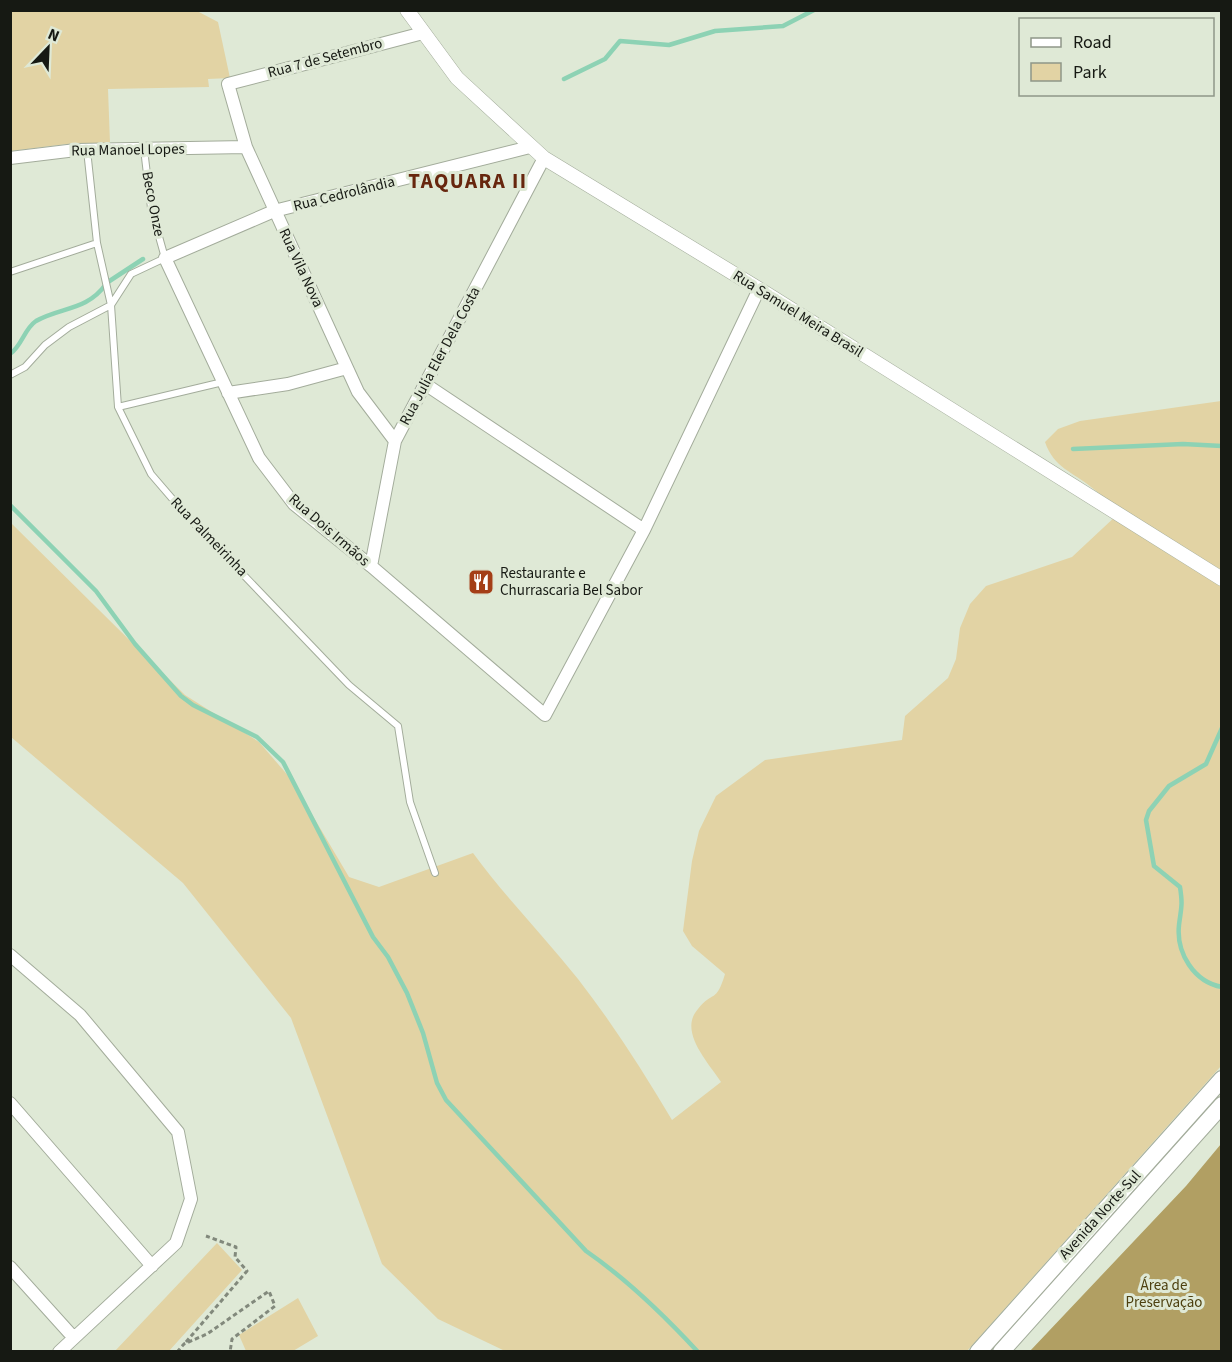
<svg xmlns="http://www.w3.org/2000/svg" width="1232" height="1362" font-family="'Source Sans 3',sans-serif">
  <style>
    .green { fill: #e2d3a4 }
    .forest { fill: #b19f63 }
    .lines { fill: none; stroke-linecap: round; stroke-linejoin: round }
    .stream { stroke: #8dd2b4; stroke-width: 4.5 }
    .service-casing { stroke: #a3ac9b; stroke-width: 8 }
    .minor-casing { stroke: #a3ac9b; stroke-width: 14 }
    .tertiary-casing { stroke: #a3ac9b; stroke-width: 15 }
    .secondary-casing { stroke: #a3ac9b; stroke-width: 18 }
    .path { stroke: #82897c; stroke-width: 3; stroke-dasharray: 4.5 3; stroke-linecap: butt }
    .service { stroke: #fff; stroke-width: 6 }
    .minor { stroke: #fff; stroke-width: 12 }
    .tertiary { stroke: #fff; stroke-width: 14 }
    .secondary { stroke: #fff; stroke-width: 16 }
    .labels { text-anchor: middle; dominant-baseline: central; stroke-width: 6; stroke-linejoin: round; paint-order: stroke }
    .street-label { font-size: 15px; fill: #161913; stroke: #dfe9d6 }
    .poi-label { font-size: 15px; fill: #161913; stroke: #dfe9d6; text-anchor: start }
    .park-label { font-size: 15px; fill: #4d400f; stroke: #dfe9d6 }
    .district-label { font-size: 21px; font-weight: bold; letter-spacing: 1.5px; fill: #67260e; stroke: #dfe9d6 }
  </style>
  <rect width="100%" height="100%" fill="#dfe9d6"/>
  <path class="green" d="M 10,11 L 197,11 L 218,22 L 230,78 L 208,79 L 209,87 L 108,89 L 110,143 L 75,143 L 11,151 Z
    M 1221,401 L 1221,1066 L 967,1351 L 505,1351 L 438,1319 L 382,1264 L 291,1018 L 183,883 L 11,737 L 10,522 L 185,695 L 259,742 L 291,779 L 349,877 L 379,887 L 473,853 C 505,897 544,936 578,979 C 613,1024 643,1071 672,1120 L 721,1082 C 708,1062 678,1031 698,1009 C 713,990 716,1004 725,974 L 692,946 L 683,931 L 692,861 L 699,831 L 716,796 L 765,760 L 902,740 L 905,716 L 948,678 L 956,659 L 960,628 L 970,604 L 986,586 L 1072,557 L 1118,514 C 1110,505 1101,494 1091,487 C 1073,472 1054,468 1045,442 L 1058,429 L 1080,421 Z
    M 217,1243 L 242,1270 L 169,1351 L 115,1351 Z
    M 298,1298 L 318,1336 L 293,1351 L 246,1351 L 239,1335 Z"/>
  <path class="forest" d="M 1221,1144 L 1221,1351 L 1030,1351 L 1186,1186 Z"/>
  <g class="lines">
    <path class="stream" d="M 564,79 L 605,59 L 620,41 L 669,45 L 715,31 L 783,26 L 814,10
      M 108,282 L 143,259
      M 10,354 C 22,346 24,329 36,321 C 60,307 87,311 106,284
      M 1073,449 L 1183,444 L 1222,446
      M 10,505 L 96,591 L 135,644 L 181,696 L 193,705 L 257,737 L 283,762 L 373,937 L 388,957 L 407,993 L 423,1033 L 437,1083 L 446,1100 L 586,1251 C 628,1280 663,1314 698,1352
      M 1222,728 L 1206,764 L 1169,786 L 1149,811 L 1146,820 L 1154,866 L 1180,887 C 1183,906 1181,908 1179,925 C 1176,953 1194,982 1222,987"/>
    <g class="service-casing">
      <path id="service" d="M 87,150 L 97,243 L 111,305 L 118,407 L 151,474 L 188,517 L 349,685 L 398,726 L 410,802 L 435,873
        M 10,272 L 97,243
        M 10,375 L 25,367 L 45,345 L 69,327 L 111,305 L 131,274 L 165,258 L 151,208 L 144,149
        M 118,407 L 223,382"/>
    </g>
    <g class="minor-casing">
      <path id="minor" d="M 530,147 L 274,211 L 165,258 L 259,458 L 294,504 L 371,566 L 545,715 L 644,530 L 759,289
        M 10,158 L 76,150 L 246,147
        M 425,384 L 644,530
        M 228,393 L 288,384 L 347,368
        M 395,441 L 358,392 L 347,368 L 246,147 L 228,84 L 423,33
        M 371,566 L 395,441 L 544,158
        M 10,955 L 80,1015 L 178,1132 L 191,1199 L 176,1243 L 59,1352
        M 10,1103 L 152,1266
        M 10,1267 L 74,1338"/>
    </g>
    <g class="tertiary-casing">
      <path id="tertiary" d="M 407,10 L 457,78 L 544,158 L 759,289 L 1222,579"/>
    </g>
    <g class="secondary-casing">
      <path id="secondary" d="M 978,1352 L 1222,1079
        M 1001,1352 L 1222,1105"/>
    </g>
    <path class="path" d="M 186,1342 L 247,1271 L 235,1257 L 236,1247 L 206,1236
      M 177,1352 L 184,1344 L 207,1334 L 269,1291 L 275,1306 L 232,1339 L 230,1352"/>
    <use href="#service" class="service"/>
    <use href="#minor" class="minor"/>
    <use href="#tertiary" class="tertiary"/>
    <use href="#secondary" class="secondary"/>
  </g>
  <defs>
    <g id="restaurant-square" transform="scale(1.35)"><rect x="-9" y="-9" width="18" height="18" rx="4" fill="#a43e17" stroke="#dfe9d6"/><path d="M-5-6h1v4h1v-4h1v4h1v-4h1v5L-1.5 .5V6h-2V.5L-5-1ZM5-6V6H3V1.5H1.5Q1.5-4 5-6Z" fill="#fff"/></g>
  </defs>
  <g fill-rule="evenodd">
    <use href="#restaurant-square" x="481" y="582"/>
  </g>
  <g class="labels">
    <g class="street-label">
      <text transform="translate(325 58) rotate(-15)">Rua 7 de Setembro</text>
      <text transform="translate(128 150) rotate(-1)">Rua Manoel Lopes</text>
      <text transform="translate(344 194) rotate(-14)">Rua Cedrolândia</text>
      <text transform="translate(153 204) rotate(79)">Beco Onze</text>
      <text transform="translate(301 268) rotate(65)">Rua Vila Nova</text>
      <text transform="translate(798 314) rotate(32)">Rua Samuel Meira Brasil</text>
      <text transform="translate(440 356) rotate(-62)">Rua Julia Eler Dela Costa</text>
      <text transform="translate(329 530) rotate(41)">Rua Dois Irmãos</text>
      <text transform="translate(209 537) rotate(46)">Rua Palmeirinha</text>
      <text transform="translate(1100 1215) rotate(-48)">Avenida Norte-Sul</text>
    </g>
    <g class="poi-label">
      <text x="500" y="573">Restaurante e<tspan x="500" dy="17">Churrascaria Bel Sabor</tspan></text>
    </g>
    <g class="park-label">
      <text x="1164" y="1285">Área de<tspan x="1164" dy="17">Preservação</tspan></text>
    </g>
    <g class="district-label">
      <text x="468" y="181">TAQUARA II</text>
    </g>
  </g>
  <rect width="1232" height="1362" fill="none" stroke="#161913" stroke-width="24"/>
  <rect x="1019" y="18" width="195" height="78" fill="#dfe9d6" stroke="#8f9688" stroke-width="1.5"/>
  <rect x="1031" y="38" width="30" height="9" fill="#ffffff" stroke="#8f9688" stroke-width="1.5"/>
  <text x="1073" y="48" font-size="18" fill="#161913">Road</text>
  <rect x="1031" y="63" width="30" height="18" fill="#e2d3a4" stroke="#8f9688" stroke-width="1.5"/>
  <text x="1073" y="78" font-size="18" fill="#161913">Park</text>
  <g transform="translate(48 48) rotate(23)" stroke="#dfe9d6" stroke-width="4.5" paint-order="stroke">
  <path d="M0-4.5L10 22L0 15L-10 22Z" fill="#161913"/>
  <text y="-9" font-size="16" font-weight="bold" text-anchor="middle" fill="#161913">N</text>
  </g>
</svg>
